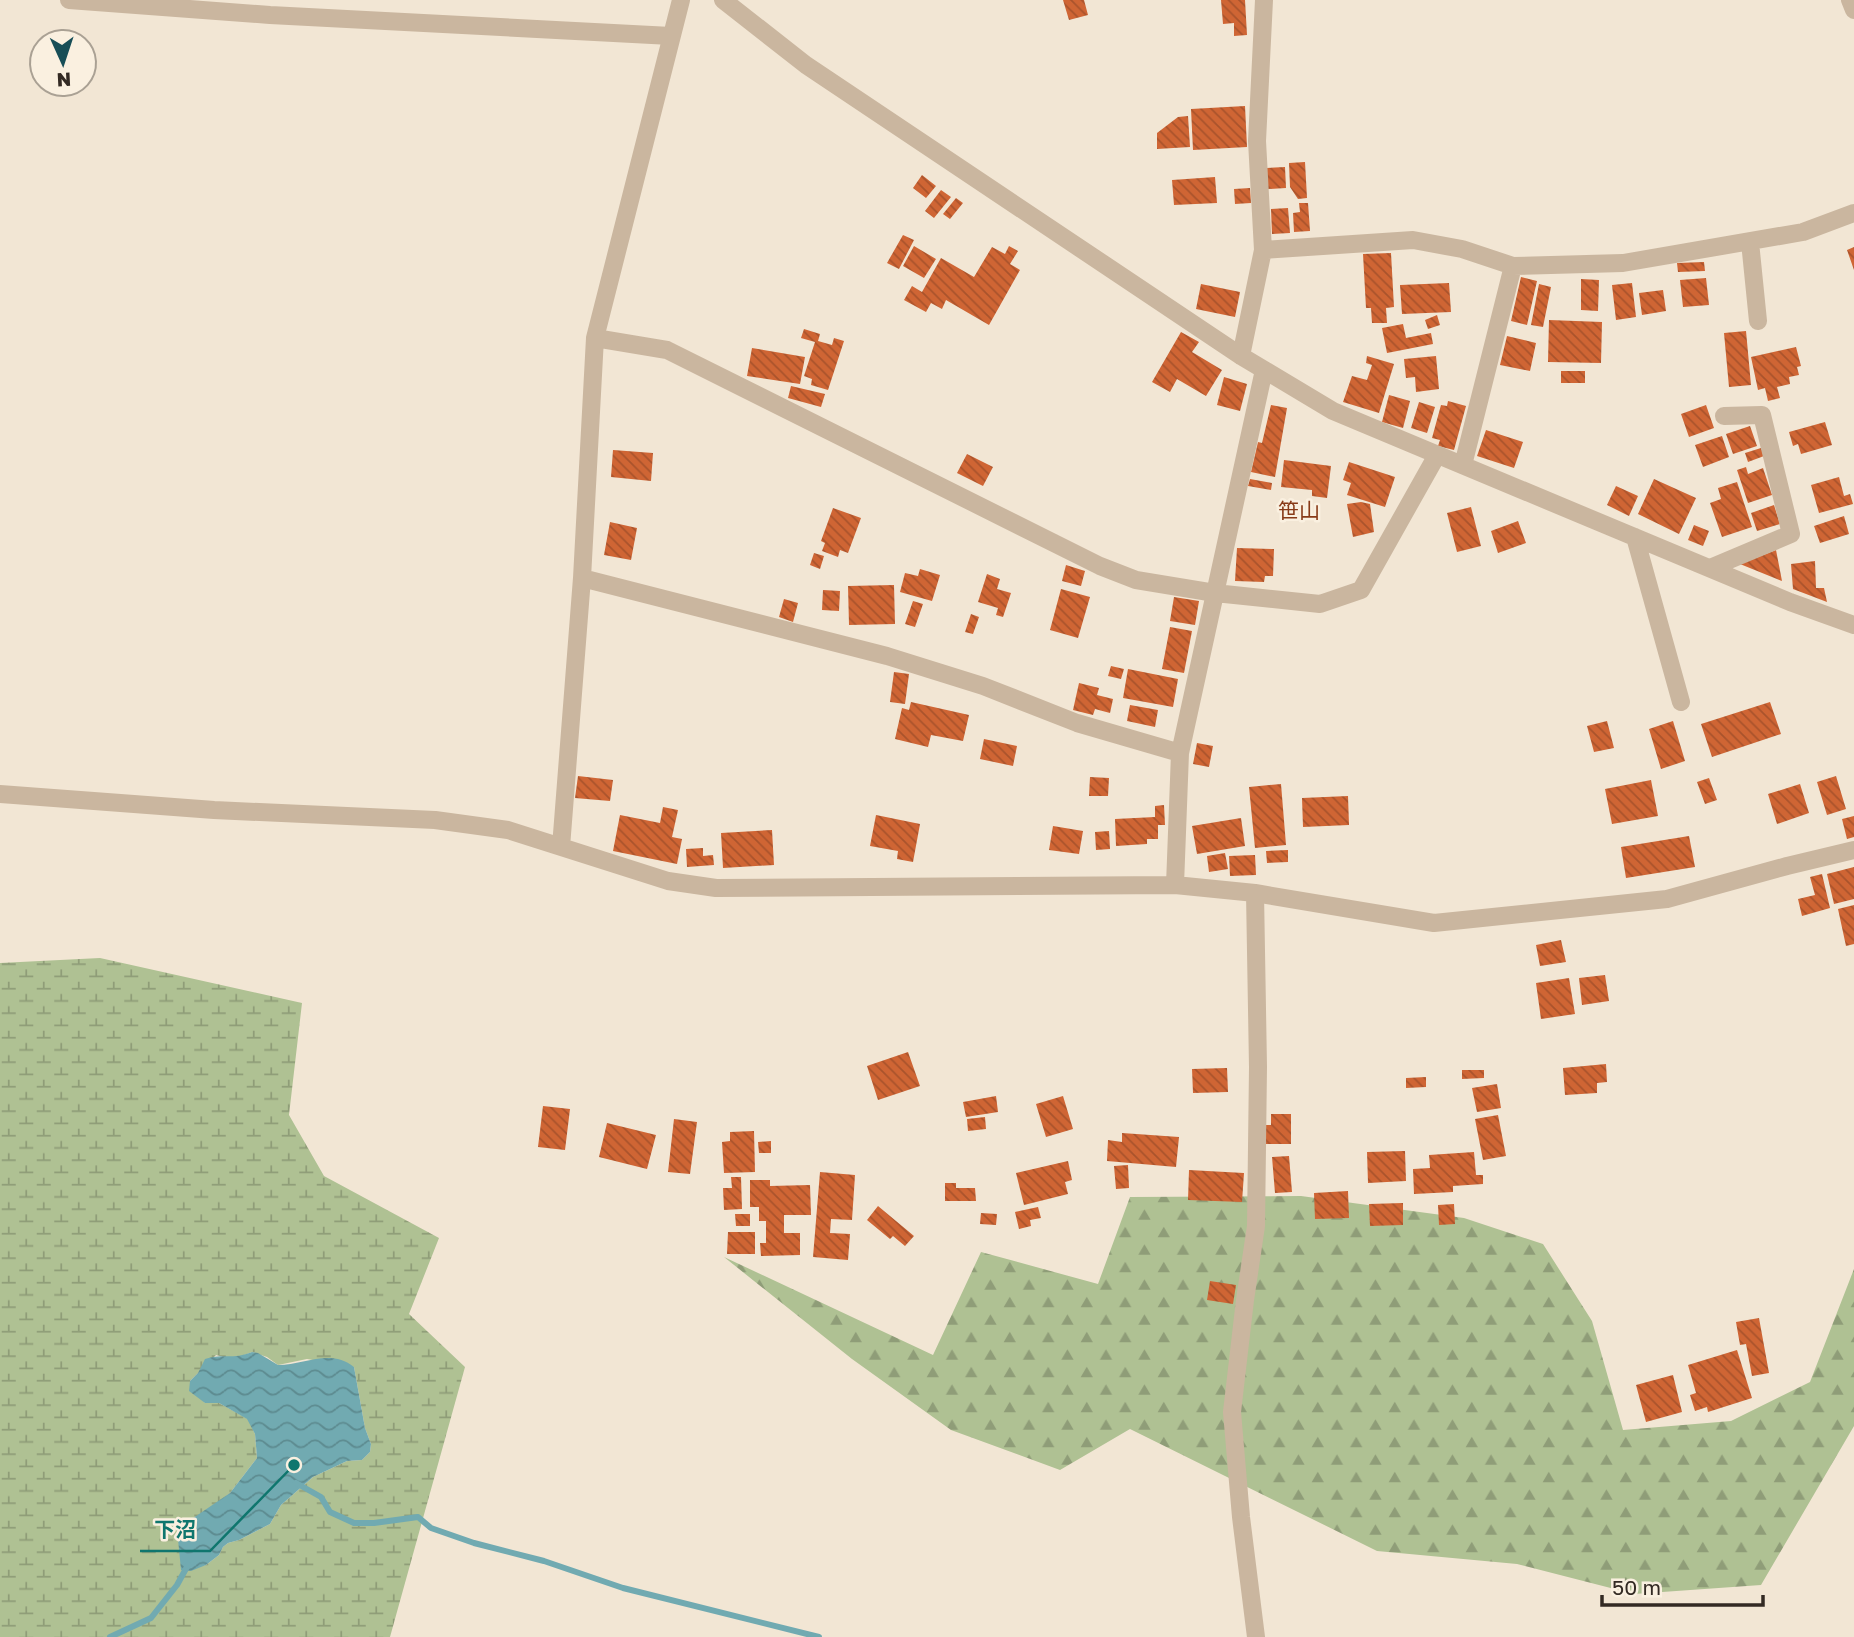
<svg xmlns="http://www.w3.org/2000/svg" width="1854" height="1637" font-family="'Golos Text','Noto Sans JP',sans-serif">
  <style>
    .forest { fill: url(#forest-firs) }
    .wetland { fill: url(#wetland-marsh); fill-rule: evenodd }
    .water { fill: url(#water-waves) }
    .lines { fill: none; stroke-linecap: round; stroke-linejoin: round }
    .stream { stroke: #71aab1; stroke-width: 6 }
    .building { fill: url(#building-back-hatch) }
    .minor { stroke: #cab69f; stroke-width: 18 }
    .labels { text-anchor: middle; dominant-baseline: central; stroke-width: 5; stroke-linejoin: round; paint-order: stroke }
    .neighbourhood-label { font-size: 21px; fill: #883a17; stroke: #faf0e0 }
    .leader { fill: none; stroke: #0f766e; stroke-width: 2.5 }
    .callout-dot { fill: #0f766e; stroke: #faf0e0; stroke-width: 2.5 }
    .callout-label { font-size: 21px; text-anchor: middle; font-weight: bold; fill: #0f766e; stroke: #faf0e0; stroke-width: 5; stroke-linejoin: round; paint-order: stroke }
  </style>
  <defs>
    <pattern id="forest-firs" width="22" height="20" patternUnits="userSpaceOnUse" patternTransform="scale(1.75)"><rect width="22" height="20" fill="#afc193"/><path d="M5 1l3.5 6h-7zM16 11l3.5 6h-7z" fill="#8f9d78"/></pattern>
    <pattern id="wetland-marsh" width="20" height="14" patternUnits="userSpaceOnUse" patternTransform="scale(1.75)"><rect width="20" height="14" fill="#afc193"/><path d="M1 5h8M5 5V1M11 12h8M15 12V8" fill="none" stroke="#8f9d78"/></pattern>
    <pattern id="water-waves" width="16" height="10" patternUnits="userSpaceOnUse" patternTransform="scale(1.75)"><rect width="16" height="10" fill="#71aab1"/><path d="M0 5q4-4 8 0t8 0" fill="none" stroke="#5d8b90"/></pattern>
    <pattern id="building-back-hatch" width="6" height="6" patternUnits="userSpaceOnUse" patternTransform="scale(1.75)"><rect width="6" height="6" fill="#cf6534"/><path d="M-1 5l2 2M0 0l6 6M5-1l2 2" fill="none" stroke="#a9532c"/></pattern>
  </defs>
  <rect width="100%" height="100%" fill="#f2e6d4"/>
  <path class="forest" d="M 1301,1196 L 1464,1218 L 1543,1244 L 1592,1321 L 1623,1430 L 1731,1421 L 1810,1382 L 1854,1269 L 1854,1426 L 1761,1585 L 1634,1594 L 1517,1564 L 1377,1551 L 1130,1429 L 1060,1470 L 951,1430 L 852,1359 L 724,1257 L 933,1355 L 981,1252 L 1098,1284 L 1130,1197 Z"/>
  <path class="wetland" d="M 100,958 L 302,1003 L 289,1115 L 324,1176 L 439,1238 L 409,1314 L 465,1367 L 390,1637 L 0,1637 L 0,963 ZM 252,1352 L 267,1357 L 278,1365 L 307,1359 L 354,1367 L 365,1428 L 371,1444 L 370,1452 L 362,1460 L 347,1461 L 313,1477 L 281,1505 L 270,1524 L 239,1540 L 228,1543 L 223,1547 L 219,1555 L 206,1565 L 201,1566 L 217,1503 L 230,1493 L 257,1458 L 255,1434 L 248,1419 L 219,1403 L 205,1403 L 190,1381 L 216,1355 C 229,1359 239,1358 252,1352 Z"/>
  <path class="water" d="M 252,1352 L 258,1353 L 278,1365 C 304,1365 331,1348 354,1367 L 365,1428 L 371,1444 L 370,1452 L 362,1460 L 347,1461 L 313,1477 L 281,1505 L 270,1524 L 239,1540 L 228,1543 L 223,1547 L 219,1555 L 206,1565 L 191,1571 L 181,1570 L 177,1529 L 230,1493 L 257,1458 L 255,1434 L 247,1419 L 219,1403 L 205,1403 L 189,1391 L 190,1381 L 198,1373 L 205,1359 C 222,1353 233,1360 252,1352 Z"/>
  <g class="lines">
    <path class="stream" d="M 296,1483 L 321,1497 L 330,1512 L 354,1523 L 374,1523 L 418,1517 L 431,1528 L 474,1543 L 544,1561 L 623,1588 L 819,1637
      M 110,1637 L 151,1618 L 177,1585 L 188,1565"/>
  </g>
  <path class="building" d="M 1063,0 L 1084,0 L 1088,15 L 1069,20 Z
    M 1221,0 L 1245,0 L 1247,35 L 1234,36 L 1234,23 L 1223,24 Z
    M 1245,106 L 1247,147 L 1193,150 L 1191,109 Z
    M 1188,116 L 1190,147 L 1157,149 L 1157,133 L 1178,117 Z
    M 1305,162 L 1307,198 L 1298,199 L 1290,187 L 1289,163 Z
    M 1285,167 L 1286,188 L 1268,189 L 1266,168 Z
    M 922,175 L 936,186 L 926,198 L 913,188 Z
    M 1215,177 L 1217,203 L 1174,205 L 1172,180 Z
    M 1250,188 L 1251,203 L 1235,204 L 1234,189 Z
    M 941,190 L 951,197 L 934,218 L 925,211 Z
    M 956,198 L 963,203 L 950,219 L 943,214 Z
    M 1299,203 L 1308,203 L 1310,231 L 1294,232 L 1293,213 L 1300,212 Z
    M 1288,208 L 1290,233 L 1272,234 L 1271,209 Z
    M 903,235 L 914,240 L 899,269 L 887,263 Z
    M 914,246 L 936,259 L 924,278 L 903,266 Z
    M 1009,246 L 1018,251 L 1010,264 L 1020,270 L 989,325 L 946,300 L 942,309 L 931,303 L 926,312 L 904,300 L 912,286 L 922,292 L 941,258 L 974,277 L 992,247 L 1005,254 Z
    M 1854,247 L 1854,270 L 1847,250 Z
    M 1391,253 L 1394,307 L 1386,308 L 1387,323 L 1372,323 L 1371,308 L 1366,308 L 1363,254 Z
    M 1704,262 L 1705,271 L 1678,272 L 1677,263 Z
    M 1521,277 L 1537,281 L 1527,325 L 1511,321 Z
    M 1706,278 L 1709,305 L 1683,307 L 1680,280 Z
    M 1581,279 L 1599,280 L 1598,311 L 1581,310 Z
    M 1449,283 L 1451,312 L 1402,314 L 1400,285 Z
    M 1632,283 L 1636,317 L 1616,320 L 1612,285 Z
    M 1201,284 L 1240,292 L 1235,317 L 1196,309 Z
    M 1539,284 L 1551,287 L 1543,327 L 1531,325 Z
    M 1663,290 L 1666,311 L 1642,315 L 1639,293 Z
    M 1437,315 L 1440,325 L 1428,329 L 1425,320 Z
    M 1549,320 L 1602,322 L 1601,363 L 1548,362 Z
    M 1403,324 L 1406,338 L 1431,333 L 1433,344 L 1387,353 L 1382,328 Z
    M 804,329 L 820,334 L 818,341 L 832,345 L 834,338 L 844,341 L 828,390 L 811,385 L 812,379 L 804,376 L 815,342 L 801,338 Z
    M 1746,331 L 1751,385 L 1729,387 L 1724,333 Z
    M 1181,332 L 1199,342 L 1192,352 L 1222,370 L 1206,396 L 1177,379 L 1170,392 L 1152,382 Z
    M 1507,336 L 1536,343 L 1530,371 L 1500,365 Z
    M 1796,347 L 1801,366 L 1797,367 L 1799,375 L 1789,377 L 1790,384 L 1777,387 L 1780,398 L 1768,401 L 1765,388 L 1758,390 L 1751,357 Z
    M 752,348 L 805,357 L 800,384 L 747,376 Z
    M 1367,356 L 1394,364 L 1379,413 L 1343,402 L 1352,376 L 1367,380 L 1372,365 L 1366,363 Z
    M 1436,356 L 1439,389 L 1416,392 L 1415,377 L 1406,378 L 1404,359 Z
    M 1561,371 L 1585,371 L 1585,383 L 1561,383 Z
    M 1224,377 L 1247,384 L 1240,411 L 1217,405 Z
    M 791,386 L 825,394 L 821,407 L 788,398 Z
    M 1389,395 L 1410,401 L 1403,428 L 1382,422 Z
    M 1448,401 L 1466,406 L 1454,450 L 1438,446 L 1440,440 L 1432,438 L 1441,405 L 1447,406 Z
    M 1419,402 L 1435,407 L 1427,433 L 1411,428 Z
    M 1271,405 L 1287,408 L 1275,477 L 1251,472 L 1258,442 L 1262,443 Z
    M 1706,405 L 1714,428 L 1689,437 L 1681,414 Z
    M 1825,422 L 1832,445 L 1801,454 L 1798,444 L 1793,446 L 1789,432 Z
    M 1750,426 L 1757,446 L 1733,454 L 1726,434 Z
    M 1486,430 L 1523,442 L 1514,468 L 1477,456 Z
    M 1722,436 L 1729,457 L 1703,467 L 1695,445 Z
    M 1761,448 L 1764,456 L 1748,462 L 1745,453 Z
    M 613,450 L 653,453 L 651,481 L 611,477 Z
    M 967,454 L 993,467 L 983,486 L 957,473 Z
    M 1284,460 L 1331,466 L 1327,498 L 1312,496 L 1312,490 L 1281,487 Z
    M 1349,462 L 1395,477 L 1385,507 L 1347,495 L 1351,483 L 1343,480 Z
    M 1746,467 L 1748,474 L 1763,468 L 1772,495 L 1748,503 L 1737,470 Z
    M 1839,477 L 1844,496 L 1850,494 L 1853,504 L 1819,513 L 1811,485 Z
    M 1250,479 L 1272,483 L 1271,490 L 1248,486 Z
    M 1654,479 L 1696,498 L 1679,534 L 1638,514 Z
    M 1737,482 L 1752,527 L 1722,537 L 1710,503 L 1721,499 L 1718,488 Z
    M 1616,486 L 1638,496 L 1629,516 L 1607,505 Z
    M 1361,502 L 1370,504 L 1374,532 L 1353,537 L 1347,504 Z
    M 1774,505 L 1780,524 L 1757,531 L 1751,513 Z
    M 1471,507 L 1481,546 L 1457,552 L 1447,513 Z
    M 833,508 L 861,518 L 848,553 L 840,550 L 838,557 L 822,551 L 825,543 L 821,541 Z
    M 1844,516 L 1849,534 L 1820,543 L 1814,526 Z
    M 1518,521 L 1526,543 L 1498,553 L 1491,531 Z
    M 610,522 L 637,528 L 631,560 L 604,555 Z
    M 1694,525 L 1709,531 L 1703,546 L 1688,540 Z
    M 1237,548 L 1274,549 L 1273,576 L 1265,576 L 1264,582 L 1235,581 Z
    M 1776,550 L 1782,581 L 1740,564 Z
    M 814,553 L 824,556 L 820,569 L 810,565 Z
    M 1815,561 L 1816,588 L 1824,588 L 1827,602 L 1793,589 L 1791,564 Z
    M 1066,565 L 1085,571 L 1081,586 L 1062,581 Z
    M 920,569 L 940,575 L 932,601 L 900,592 L 905,573 L 918,576 Z
    M 987,574 L 1000,579 L 997,589 L 1011,593 L 1003,617 L 996,615 L 998,608 L 978,602 Z
    M 894,585 L 895,624 L 849,625 L 848,586 Z
    M 1061,589 L 1090,597 L 1078,638 L 1050,630 Z
    M 823,590 L 840,591 L 839,611 L 822,610 Z
    M 1174,597 L 1199,601 L 1195,625 L 1170,621 Z
    M 784,599 L 798,603 L 793,622 L 779,617 Z
    M 913,601 L 923,604 L 915,627 L 905,624 Z
    M 971,614 L 979,617 L 973,634 L 965,632 Z
    M 1170,627 L 1192,631 L 1184,673 L 1162,669 Z
    M 1111,666 L 1124,669 L 1121,679 L 1108,676 Z
    M 1128,669 L 1178,679 L 1173,707 L 1123,698 Z
    M 894,672 L 909,674 L 905,704 L 890,702 Z
    M 1079,683 L 1099,688 L 1097,695 L 1113,699 L 1110,713 L 1095,709 L 1093,715 L 1073,710 Z
    M 911,702 L 969,715 L 963,741 L 931,735 L 928,747 L 895,739 L 902,708 L 909,710 Z
    M 1770,702 L 1781,734 L 1712,757 L 1701,724 Z
    M 1130,705 L 1158,710 L 1155,727 L 1127,721 Z
    M 1607,721 L 1614,748 L 1594,752 L 1587,726 Z
    M 1673,721 L 1685,761 L 1661,769 L 1649,729 Z
    M 984,739 L 1017,746 L 1013,766 L 980,759 Z
    M 1197,743 L 1213,746 L 1209,767 L 1193,764 Z
    M 578,776 L 613,780 L 610,801 L 575,798 Z
    M 1836,776 L 1846,809 L 1827,815 L 1817,782 Z
    M 1090,777 L 1109,778 L 1108,796 L 1089,796 Z
    M 1709,778 L 1717,800 L 1705,804 L 1697,782 Z
    M 1651,780 L 1658,816 L 1612,824 L 1605,789 Z
    M 1281,784 L 1286,845 L 1255,848 L 1249,787 Z
    M 1800,784 L 1809,813 L 1777,824 L 1768,794 Z
    M 1348,796 L 1349,825 L 1303,827 L 1302,798 Z
    M 1164,805 L 1165,825 L 1158,825 L 1158,839 L 1147,839 L 1147,844 L 1116,846 L 1115,819 L 1155,817 L 1155,806 Z
    M 663,807 L 678,810 L 672,837 L 682,839 L 677,864 L 613,851 L 620,815 L 660,823 Z
    M 876,815 L 920,824 L 913,862 L 897,859 L 898,851 L 870,846 Z
    M 1854,816 L 1854,837 L 1847,839 L 1842,819 Z
    M 1241,818 L 1245,846 L 1197,854 L 1192,826 Z
    M 1053,826 L 1083,831 L 1079,854 L 1049,850 Z
    M 772,830 L 774,865 L 723,868 L 721,833 Z
    M 1109,831 L 1110,849 L 1096,850 L 1095,832 Z
    M 1689,836 L 1695,867 L 1626,878 L 1621,847 Z
    M 703,848 L 703,856 L 713,855 L 714,865 L 687,867 L 686,849 Z
    M 1288,850 L 1288,862 L 1267,863 L 1266,851 Z
    M 1225,853 L 1228,869 L 1209,872 L 1207,856 Z
    M 1255,855 L 1256,875 L 1230,876 L 1229,856 Z
    M 1854,867 L 1854,899 L 1834,904 L 1827,874 Z
    M 1822,874 L 1830,908 L 1802,916 L 1798,899 L 1815,895 L 1810,877 Z
    M 1854,905 L 1854,944 L 1846,946 L 1838,909 Z
    M 1561,940 L 1566,962 L 1540,966 L 1536,945 Z
    M 1605,975 L 1609,1001 L 1582,1005 L 1579,978 Z
    M 1569,978 L 1575,1014 L 1541,1019 L 1536,983 Z
    M 908,1052 L 920,1086 L 878,1100 L 867,1066 Z
    M 1606,1064 L 1607,1082 L 1597,1083 L 1597,1093 L 1565,1095 L 1563,1068 Z
    M 1227,1068 L 1228,1092 L 1193,1093 L 1192,1069 Z
    M 1462,1070 L 1484,1070 L 1484,1078 L 1462,1079 Z
    M 1426,1077 L 1426,1087 L 1406,1088 L 1406,1078 Z
    M 1497,1084 L 1501,1108 L 1477,1112 L 1472,1088 Z
    M 996,1096 L 998,1112 L 966,1117 L 963,1102 Z
    M 1063,1096 L 1073,1129 L 1046,1137 L 1036,1104 Z
    M 543,1106 L 570,1109 L 565,1150 L 538,1147 Z
    M 1271,1114 L 1291,1114 L 1291,1144 L 1260,1144 L 1260,1125 L 1271,1125 Z
    M 1498,1115 L 1506,1156 L 1483,1160 L 1475,1119 Z
    M 985,1117 L 986,1129 L 968,1131 L 967,1119 Z
    M 674,1119 L 697,1122 L 690,1174 L 668,1172 Z
    M 607,1123 L 656,1135 L 647,1169 L 599,1157 Z
    M 754,1131 L 755,1172 L 724,1173 L 722,1142 L 730,1141 L 730,1132 Z
    M 1122,1133 L 1179,1137 L 1176,1167 L 1107,1161 L 1108,1140 L 1122,1142 Z
    M 771,1141 L 771,1153 L 759,1153 L 758,1142 Z
    M 1405,1151 L 1406,1181 L 1368,1183 L 1367,1152 Z
    M 1474,1152 L 1476,1175 L 1483,1175 L 1483,1184 L 1453,1186 L 1453,1192 L 1414,1194 L 1413,1169 L 1430,1168 L 1429,1155 Z
    M 1289,1156 L 1292,1192 L 1275,1193 L 1272,1157 Z
    M 1068,1161 L 1072,1180 L 1065,1182 L 1068,1194 L 1024,1205 L 1016,1173 Z
    M 1128,1165 L 1129,1188 L 1116,1189 L 1114,1166 Z
    M 1189,1170 L 1244,1173 L 1242,1202 L 1188,1200 Z
    M 820,1172 L 855,1175 L 852,1220 L 831,1219 L 830,1233 L 850,1234 L 848,1260 L 813,1257 Z
    M 731,1177 L 741,1177 L 742,1209 L 724,1210 L 723,1188 L 732,1188 Z
    M 750,1180 L 770,1180 L 770,1186 L 810,1185 L 811,1215 L 784,1215 L 784,1233 L 800,1233 L 800,1255 L 761,1256 L 760,1243 L 766,1243 L 766,1221 L 759,1221 L 759,1207 L 750,1207 Z
    M 945,1183 L 956,1183 L 956,1188 L 975,1188 L 976,1201 L 945,1201 Z
    M 1348,1191 L 1349,1218 L 1315,1219 L 1314,1193 Z
    M 1403,1203 L 1403,1225 L 1370,1226 L 1369,1204 Z
    M 1454,1204 L 1455,1224 L 1439,1225 L 1438,1205 Z
    M 878,1206 L 914,1236 L 905,1246 L 893,1236 L 890,1239 L 867,1220 Z
    M 1038,1207 L 1041,1218 L 1030,1220 L 1031,1226 L 1019,1229 L 1015,1212 Z
    M 981,1213 L 997,1214 L 996,1225 L 980,1224 Z
    M 735,1214 L 750,1214 L 750,1226 L 736,1226 Z
    M 728,1232 L 755,1232 L 755,1254 L 727,1254 Z
    M 1210,1281 L 1236,1285 L 1233,1304 L 1207,1300 Z
    M 1759,1318 L 1769,1373 L 1752,1376 L 1746,1344 L 1740,1345 L 1736,1322 Z
    M 1737,1350 L 1752,1398 L 1708,1412 L 1707,1407 L 1695,1411 L 1690,1395 L 1696,1393 L 1688,1365 Z
    M 1673,1375 L 1682,1412 L 1646,1422 L 1636,1385 Z"/>
  <g class="lines">
    <path class="minor" d="M 69,0 L 270,15 L 671,36
      M 723,0 L 806,65 L 1241,356 L 1333,411 L 1790,602 L 1854,625
      M 1850,0 L 1854,10
      M 1750,242 L 1758,321
      M 1263,250 L 1413,240 L 1462,249 L 1513,266 L 1623,263 L 1803,232 L 1854,213
      M 595,338 L 667,350 L 1100,566 L 1136,580 L 1215,593 L 1320,604 L 1361,590 L 1437,455
      M 1241,356 L 1263,250 L 1257,141 L 1264,0
      M 1463,465 L 1513,266
      M 1635,537 L 1681,702
      M 1710,568 L 1791,534 L 1762,415 L 1724,416
      M 582,578 L 887,656 L 983,686 L 1077,723 L 1180,753
      M 0,794 L 214,810 L 435,820 L 508,830 L 668,881 L 716,888 L 1175,885 L 1255,893 L 1434,923 L 1667,899 L 1787,866 L 1854,850
      M 561,847 L 582,578 L 595,338 L 681,0
      M 1175,885 L 1180,753 L 1264,370
      M 1255,893 L 1258,1067 L 1256,1226 L 1245,1300 L 1232,1412 L 1241,1517 L 1256,1637"/>
  </g>
  <g class="labels">
    <g class="neighbourhood-label">
      <text x="1299" y="510">笹山</text>
    </g>
  </g>
  <path class="leader" d="M294 1465L210 1551H140"/>
  <circle class="callout-dot" cx="294" cy="1465" r="7"/>
  <g class="callout-label">
    <text x="175" y="1537">下沼</text>
  </g>
  <g transform="translate(63 63) rotate(177)"><circle r="33" fill="#faf0e0" stroke="#aaa194" stroke-width="2"/>
  <path d="M0-5L12 26L0 18L-12 26Z" fill="#174e57"/>
  <text y="-10" font-size="19" font-weight="bold" text-anchor="middle" fill="#332a23">N</text>
  </g>
  <path d="M1602 1595v10h161v-10" fill="none" stroke="#332a23" stroke-width="3.5"/>
  <text x="1612" y="1595" font-size="21" fill="#332a23" stroke="#faf0e0" stroke-width="5" paint-order="stroke">50 m</text>
</svg>
